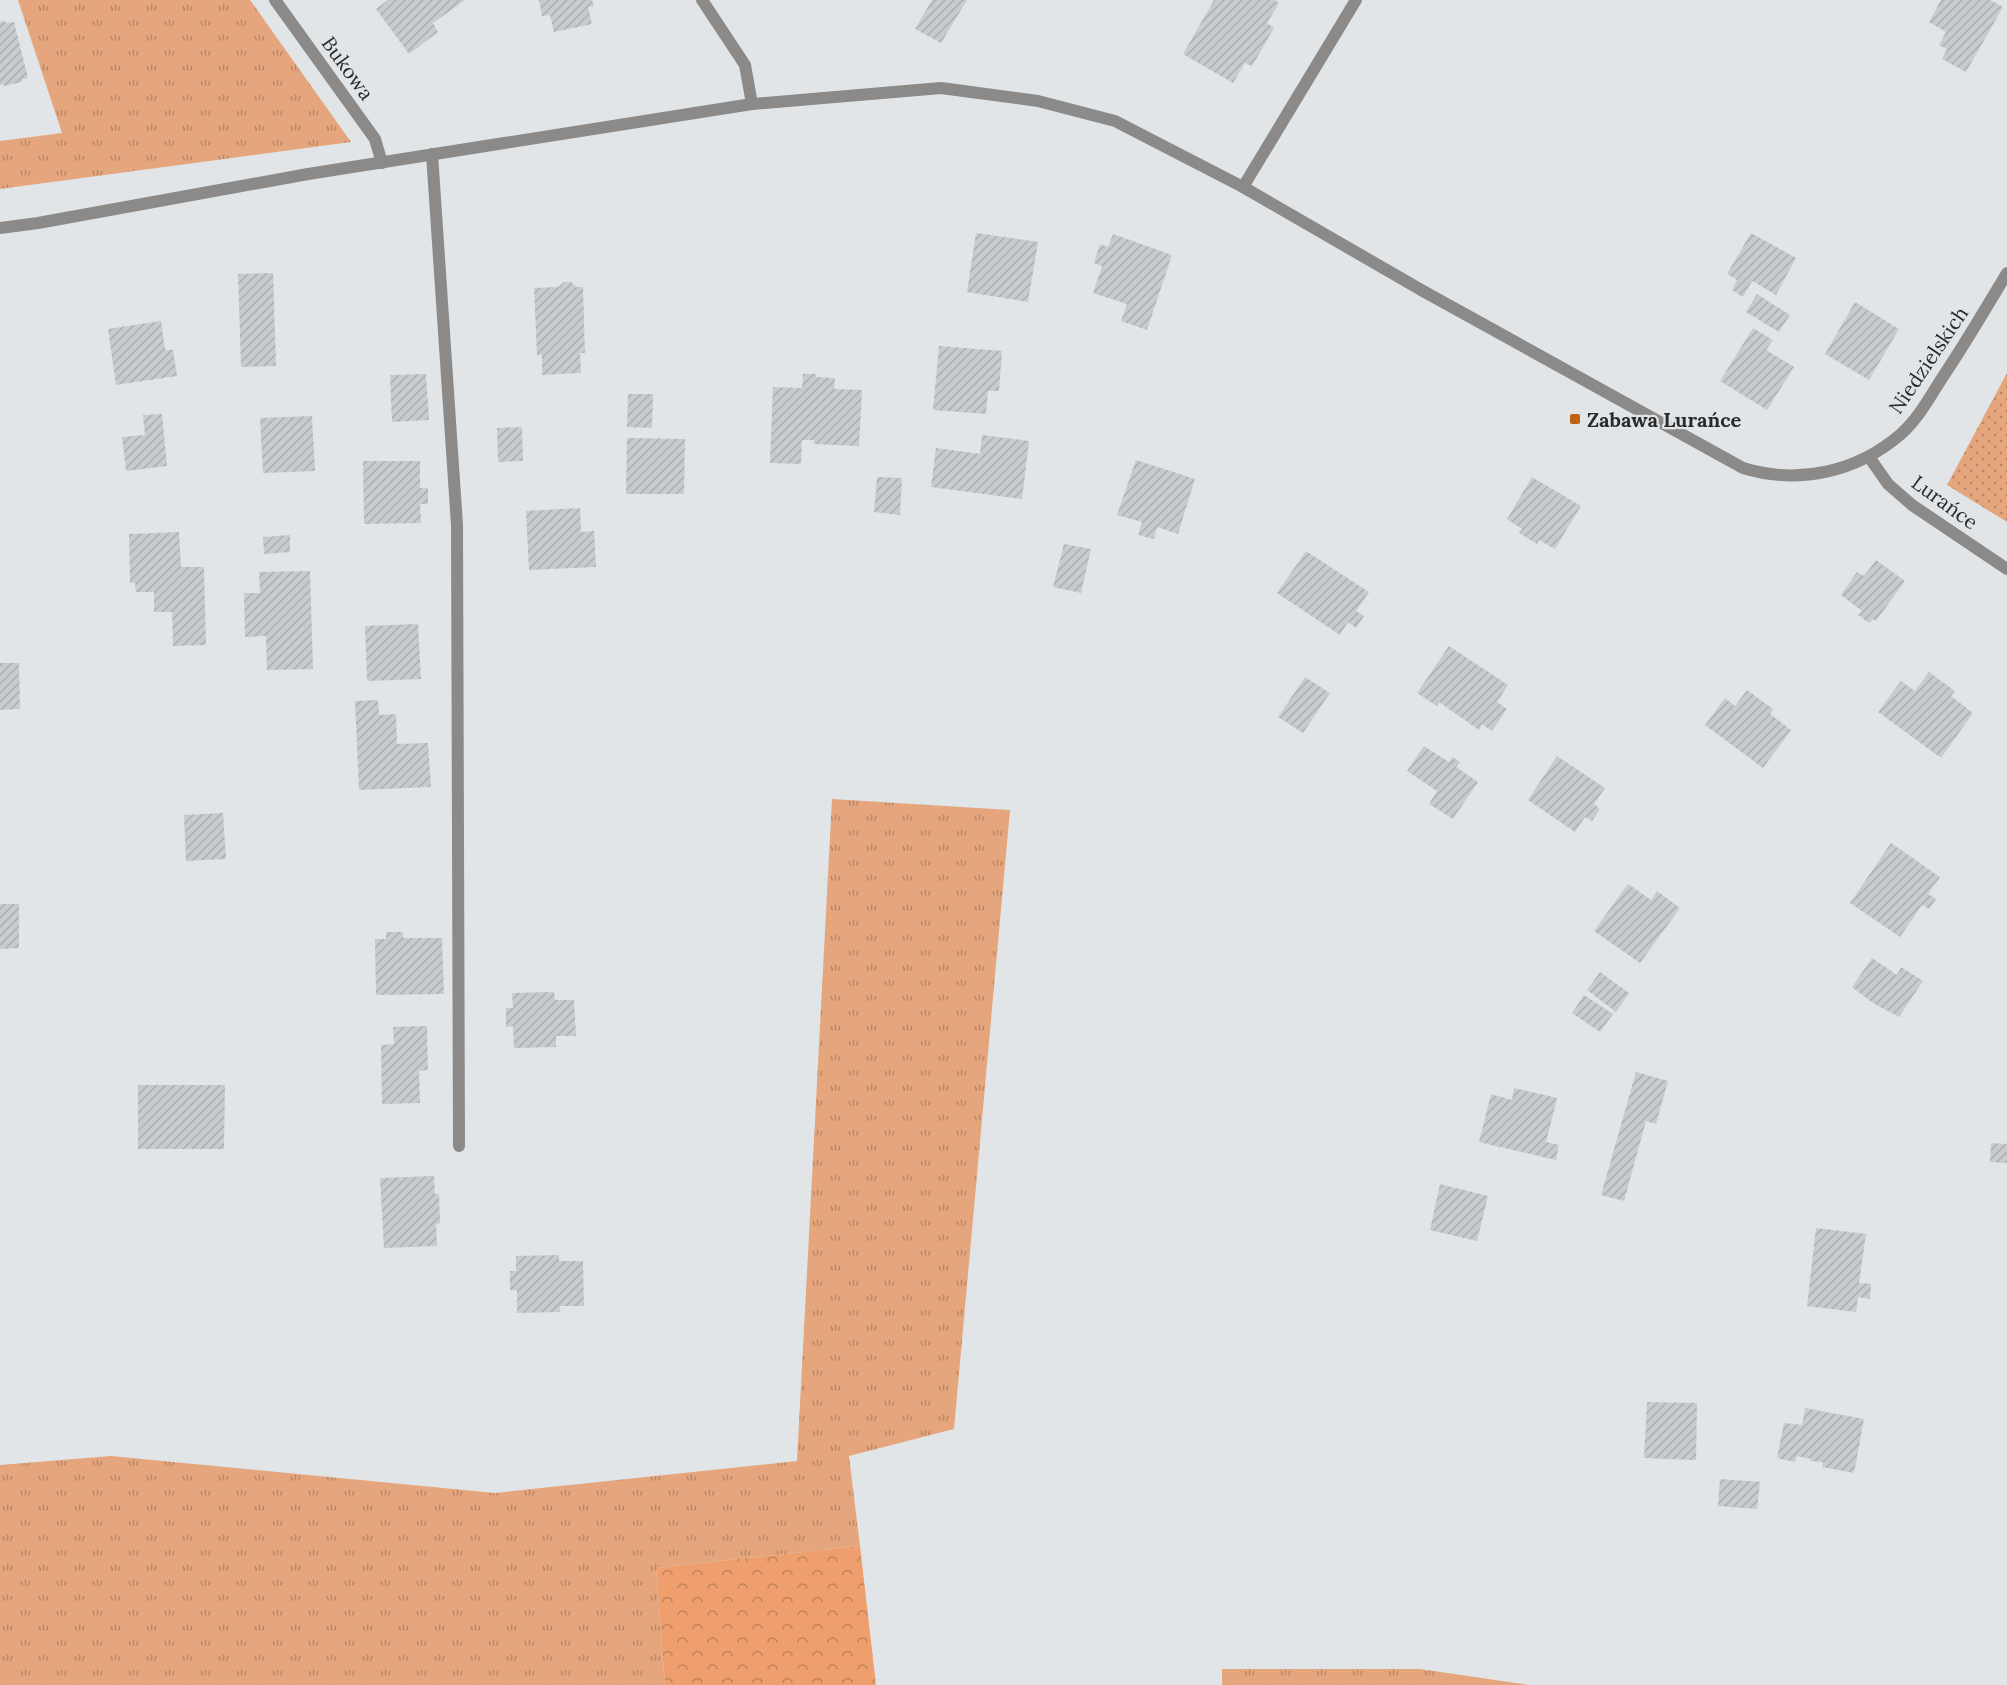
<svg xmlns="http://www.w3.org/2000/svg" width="2007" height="1685" font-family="Lora,serif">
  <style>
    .grass { fill: url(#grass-tufts) }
    .forest { fill: url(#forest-crowns) }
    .park { fill: url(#park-dots) }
    .building { fill: url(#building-hatch) }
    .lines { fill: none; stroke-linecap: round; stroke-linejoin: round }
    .service { stroke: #8b8a89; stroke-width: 12 }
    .minor { stroke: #8b8a89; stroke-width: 12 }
    .tertiary { stroke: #8b8a89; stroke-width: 12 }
    .poi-dot { fill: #be6113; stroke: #e1e5e7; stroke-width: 2 }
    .labels { text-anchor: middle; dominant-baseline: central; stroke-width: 4.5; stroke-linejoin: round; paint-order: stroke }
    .street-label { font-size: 20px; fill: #282a2b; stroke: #e1e5e7 }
    .poi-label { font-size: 20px; font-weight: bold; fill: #282a2b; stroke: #e1e5e7; text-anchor: start }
  </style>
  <defs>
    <pattern id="grass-tufts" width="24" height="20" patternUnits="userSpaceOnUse" patternTransform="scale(1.5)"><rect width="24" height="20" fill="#e5a67e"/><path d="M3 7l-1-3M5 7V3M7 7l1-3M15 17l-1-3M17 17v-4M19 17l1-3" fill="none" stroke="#ba8767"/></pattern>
    <pattern id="forest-crowns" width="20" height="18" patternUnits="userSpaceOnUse" patternTransform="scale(1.5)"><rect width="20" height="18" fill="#ee9f6d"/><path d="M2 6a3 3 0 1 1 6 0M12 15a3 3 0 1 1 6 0" fill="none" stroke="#c1825a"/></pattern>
    <pattern id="park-dots" width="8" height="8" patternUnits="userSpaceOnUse" patternTransform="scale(1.5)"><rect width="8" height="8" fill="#e5a67e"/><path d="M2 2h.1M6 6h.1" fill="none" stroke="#ba8767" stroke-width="1.8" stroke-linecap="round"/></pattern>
    <pattern id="building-hatch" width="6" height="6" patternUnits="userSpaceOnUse" patternTransform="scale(1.5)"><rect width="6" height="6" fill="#c8cbcd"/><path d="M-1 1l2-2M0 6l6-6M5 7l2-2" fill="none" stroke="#acaeb0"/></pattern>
  </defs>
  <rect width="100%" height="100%" fill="#e1e5e7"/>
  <path class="grass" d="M 18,0 L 250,0 L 351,142 L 0,189 L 0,141 L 62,133 Z
    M 832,799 L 1010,810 L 954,1429 L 849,1456 L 860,1546 L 656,1568 L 665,1685 L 0,1685 L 0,1465 L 111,1456 L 495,1493 L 797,1461 Z
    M 1222,1669 L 1420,1669 L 1529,1685 L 1222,1685 Z"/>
  <path class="forest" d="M 860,1546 L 876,1685 L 665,1685 L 656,1568 Z"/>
  <path class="park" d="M 2007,373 L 2007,522 L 1947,485 Z"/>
  <path class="building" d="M 388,0 L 465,0 L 433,23 L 438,32 L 409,54 L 376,9 Z
    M 539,0 L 592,0 L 594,6 L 588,7 L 592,24 L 554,32 L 550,15 L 542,16 Z
    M 932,0 L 967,0 L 941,43 L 915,29 Z
    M 1214,0 L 1275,0 L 1279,3 L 1267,23 L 1274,28 L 1252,66 L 1245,63 L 1233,83 L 1183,54 Z
    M 1941,0 L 1990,0 L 2003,7 L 1966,72 L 1942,59 L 1947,49 L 1939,45 L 1946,32 L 1929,22 Z
    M 5,21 L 6,23 L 14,22 L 28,78 L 22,79 L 22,82 L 4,86 L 4,84 L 0,85 L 0,22 Z
    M 976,233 L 1038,242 L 1028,302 L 967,292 Z
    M 1751,233 L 1796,258 L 1776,295 L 1752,281 L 1743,297 L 1732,290 L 1737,280 L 1727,274 Z
    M 1113,234 L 1172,255 L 1147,330 L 1121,321 L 1127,304 L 1093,293 L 1102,266 L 1094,263 L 1100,244 L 1108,247 Z
    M 273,273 L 276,366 L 241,367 L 238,274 Z
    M 564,282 L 571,282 L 576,287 L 583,287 L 585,353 L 580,353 L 581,373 L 542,375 L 542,355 L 537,355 L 534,288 L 558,287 Z
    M 1757,294 L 1790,315 L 1779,332 L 1746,312 Z
    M 1855,302 L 1899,329 L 1869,380 L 1825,354 Z
    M 161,321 L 165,350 L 173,350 L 177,376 L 116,385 L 108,329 Z
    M 1753,328 L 1773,340 L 1766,350 L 1794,367 L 1767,410 L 1720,381 Z
    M 939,346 L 1002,351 L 999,391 L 988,391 L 986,414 L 933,410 Z
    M 426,374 L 429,420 L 392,422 L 390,375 Z
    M 803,374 L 816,374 L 816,377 L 835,378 L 834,389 L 862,390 L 859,446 L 814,444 L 814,440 L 802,440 L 801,464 L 770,463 L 773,387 L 802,388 Z
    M 628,394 L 653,394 L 652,428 L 627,427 Z
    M 162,414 L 167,466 L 126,471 L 122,437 L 145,435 L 143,415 Z
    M 312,416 L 315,471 L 263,473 L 260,418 Z
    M 522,427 L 523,461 L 498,462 L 497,428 Z
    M 982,435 L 1029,441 L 1022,499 L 931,487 L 936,448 L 980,454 Z
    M 627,438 L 685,439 L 684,494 L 626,494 Z
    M 1136,460 L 1195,479 L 1178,534 L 1157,527 L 1154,539 L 1138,535 L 1142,522 L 1117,515 Z
    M 363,461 L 420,461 L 420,488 L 428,488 L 428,504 L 420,504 L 421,523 L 364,524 Z
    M 877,477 L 902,478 L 900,515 L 874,512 Z
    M 1532,477 L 1581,506 L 1555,549 L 1539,540 L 1537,544 L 1519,533 L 1522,529 L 1507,519 Z
    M 580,508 L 581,532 L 594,531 L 596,567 L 529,570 L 526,511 Z
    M 179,532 L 181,567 L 204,567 L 206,645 L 173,646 L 172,612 L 154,612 L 154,592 L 136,592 L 135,583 L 130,583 L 129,534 Z
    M 290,535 L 290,552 L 264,554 L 263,537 Z
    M 1064,544 L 1091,549 L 1081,593 L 1053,587 Z
    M 1306,551 L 1369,592 L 1356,611 L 1364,616 L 1356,628 L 1348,622 L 1340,635 L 1277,593 Z
    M 1876,560 L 1905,581 L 1876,621 L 1873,619 L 1869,623 L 1858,615 L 1862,611 L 1841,595 L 1857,572 L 1864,576 Z
    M 310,571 L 313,669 L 267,670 L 266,636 L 245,637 L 244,593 L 260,593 L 259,572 Z
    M 418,624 L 421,679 L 367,681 L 365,626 Z
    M 1449,646 L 1508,685 L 1497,702 L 1507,709 L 1492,731 L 1482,724 L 1479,730 L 1439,702 L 1437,706 L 1417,693 Z
    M 0,663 L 19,663 L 20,709 L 0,710 Z
    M 1929,672 L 1955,691 L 1951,696 L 1973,713 L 1941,758 L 1878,712 L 1901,681 L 1915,691 Z
    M 1305,677 L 1330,693 L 1303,733 L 1278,717 Z
    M 1747,690 L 1773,709 L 1770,714 L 1791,730 L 1763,768 L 1705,725 L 1725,698 L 1735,706 Z
    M 378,700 L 379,715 L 396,714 L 397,744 L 428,743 L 431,787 L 359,790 L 355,701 Z
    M 1424,746 L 1449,762 L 1452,757 L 1460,762 L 1456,767 L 1478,782 L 1453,819 L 1429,804 L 1437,791 L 1407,771 Z
    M 1557,756 L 1605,788 L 1594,804 L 1600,809 L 1592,821 L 1585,817 L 1575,832 L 1528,800 Z
    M 223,813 L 226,859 L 186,861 L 184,815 Z
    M 1891,843 L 1940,877 L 1928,894 L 1936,899 L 1929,909 L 1922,905 L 1900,937 L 1850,903 Z
    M 1628,884 L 1651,900 L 1657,891 L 1680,908 L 1640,963 L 1594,931 Z
    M 0,904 L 19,904 L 19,948 L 0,949 Z
    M 386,932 L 403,932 L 403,938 L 442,938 L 444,994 L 376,995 L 375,939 L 386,939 Z
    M 1872,958 L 1897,975 L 1901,967 L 1923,981 L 1899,1017 L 1873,1003 L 1852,987 Z
    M 1600,972 L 1629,993 L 1616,1012 L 1587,990 Z
    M 554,992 L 555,1000 L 574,1000 L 576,1036 L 556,1036 L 556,1047 L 514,1048 L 513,1026 L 506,1027 L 506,1008 L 513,1008 L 512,993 Z
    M 1584,995 L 1613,1014 L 1600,1032 L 1572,1013 Z
    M 427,1026 L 428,1070 L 419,1071 L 420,1103 L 382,1104 L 381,1045 L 394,1044 L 393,1027 Z
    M 1636,1072 L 1668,1081 L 1656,1124 L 1646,1121 L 1624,1201 L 1601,1195 Z
    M 138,1085 L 225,1085 L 224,1149 L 138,1149 Z
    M 1514,1088 L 1557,1098 L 1546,1142 L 1559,1145 L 1556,1160 L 1479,1142 L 1491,1094 L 1512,1100 Z
    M 1991,1143 L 2007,1144 L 2007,1163 L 1990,1162 Z
    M 434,1176 L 435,1194 L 439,1194 L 440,1223 L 436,1224 L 437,1246 L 384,1248 L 380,1178 Z
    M 1440,1184 L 1488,1196 L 1477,1241 L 1430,1230 Z
    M 1816,1228 L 1866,1234 L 1859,1283 L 1871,1284 L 1870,1299 L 1858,1297 L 1856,1312 L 1807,1306 Z
    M 559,1255 L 559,1261 L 583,1261 L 584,1306 L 560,1306 L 560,1312 L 517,1313 L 517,1290 L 510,1290 L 510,1271 L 516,1271 L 516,1256 Z
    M 1647,1402 L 1697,1403 L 1696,1460 L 1644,1458 Z
    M 1805,1408 L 1864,1419 L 1854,1473 L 1822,1467 L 1823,1462 L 1810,1461 L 1811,1459 L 1797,1456 L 1795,1462 L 1777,1458 L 1784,1423 L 1802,1425 Z
    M 1720,1479 L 1760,1482 L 1757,1509 L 1718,1506 Z"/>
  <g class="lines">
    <path class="service" d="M 432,154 L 457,525 L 459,1146"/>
    <path class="minor" d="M 275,0 L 375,139 L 382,163
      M 702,0 L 745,65 L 752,104
      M 1243,187 L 1356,0
      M 1869,457 L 1888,484 L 1912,505 L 2007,569"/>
    <path class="tertiary" d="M 0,228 L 38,223 L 308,174 L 752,104 L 941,88 L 1038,101 L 1115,121 L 1243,187 L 1423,291 L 1743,468 C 1799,485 1857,472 1901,434 C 1918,419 1930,397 1942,378 C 1965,344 1986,308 2007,273"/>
  </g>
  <rect class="poi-dot" x="1569" y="413" width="12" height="12" rx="3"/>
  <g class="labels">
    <g class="street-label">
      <text transform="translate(348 68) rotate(54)">Bukowa</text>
      <text transform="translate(1928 360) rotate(-56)">Niedzielskich</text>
      <text transform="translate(1945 502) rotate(36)">Lurańce</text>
    </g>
    <g class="poi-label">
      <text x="1587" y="419">Zabawa Lurańce</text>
    </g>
  </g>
</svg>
